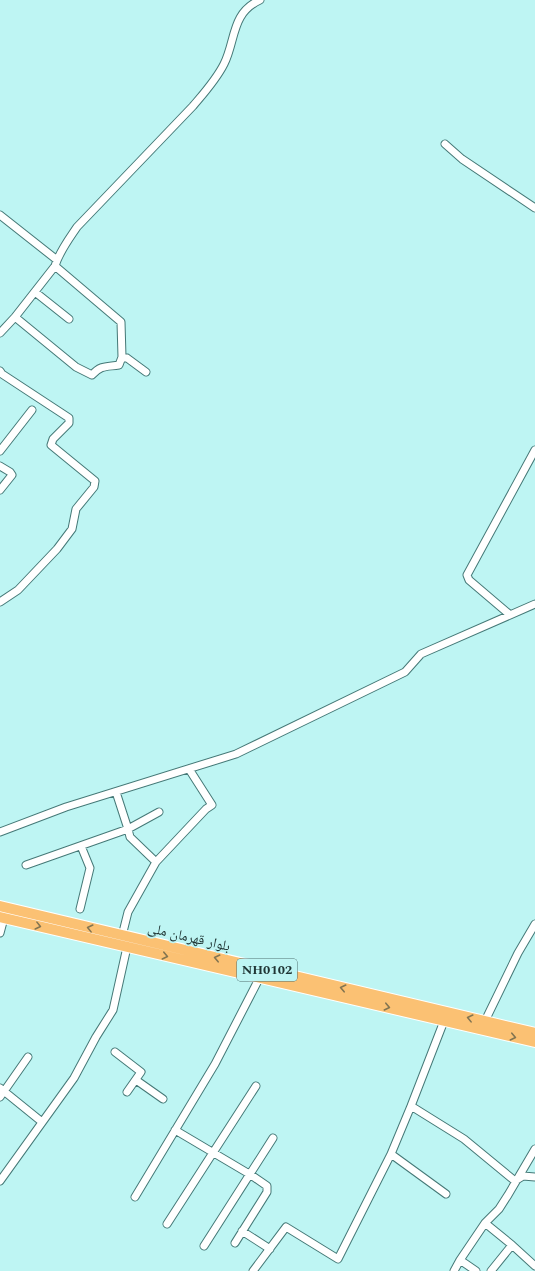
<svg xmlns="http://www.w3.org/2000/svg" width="535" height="1271" font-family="Spectral,'Noto Naskh Arabic',serif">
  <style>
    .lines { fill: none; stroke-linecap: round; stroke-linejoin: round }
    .minor-casing { stroke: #457977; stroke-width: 9 }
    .highway-casing { stroke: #fff; stroke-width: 12 }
    .minor { stroke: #fff; stroke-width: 7 }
    .highway { stroke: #fbc173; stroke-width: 10 }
    .oneway { stroke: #837551 }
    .labels { text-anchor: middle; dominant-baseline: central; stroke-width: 3.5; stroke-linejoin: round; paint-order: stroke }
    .shield { fill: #bef5f3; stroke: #4f6f6e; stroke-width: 1 }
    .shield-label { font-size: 13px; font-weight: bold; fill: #203635 }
    .street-label { font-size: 14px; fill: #203635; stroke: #bef5f3 }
  </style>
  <rect width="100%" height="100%" fill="#bef5f3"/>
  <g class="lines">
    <g class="minor-casing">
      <path id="minor" d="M 445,144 L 462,159 L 535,208
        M 0,215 L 57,260
        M 55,266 L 121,322 L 122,357 L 127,358 L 146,372
        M 35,292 L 69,319
        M 15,317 L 76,367 L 92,375 C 101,365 106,367 119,365 L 122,357
        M 0,333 L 15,317 L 55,266 C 59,252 69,239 77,227 L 193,106 C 204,93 216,80 224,64 C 236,40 231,13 260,0
        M 0,371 L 2,374 L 69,418 L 69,423 L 53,439 L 51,445 L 95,481 L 94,487 L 76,509 L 72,529 L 57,549 L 18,590 L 0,602
        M 0,451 L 32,410
        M 0,466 L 10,472 L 12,475 L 0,490
        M 509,614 L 469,580 L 467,575 L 535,450
        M 116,792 L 128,829 L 130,837 L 156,862
        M 0,832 L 66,807 L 236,754 L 405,672 L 421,654 L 535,604
        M 26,865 L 128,829 L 159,812
        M 80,909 L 90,868 L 81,846
        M 0,933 L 4,918
        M 122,936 L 128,912 L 156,862 L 206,809 L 212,805 L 189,769
        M 485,1021 L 518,953 L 535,924
        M 115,1052 L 141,1072 L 127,1092
        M 136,1080 L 163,1099
        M 0,1088 L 42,1122
        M 0,1097 L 28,1057
        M 411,1106 L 464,1139 L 515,1181 L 523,1176 L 535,1177
        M 175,1130 L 251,1175 L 267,1186 L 267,1192 L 235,1243
        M 391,1154 L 446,1194
        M 0,1181 L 74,1078 L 96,1037 L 113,1010 L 129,938
        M 135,1197 L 215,1064 L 261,975
        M 485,1223 L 512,1245 L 535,1266
        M 167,1224 L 256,1086
        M 242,1231 L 270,1249
        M 204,1246 L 273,1138
        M 253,1271 L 286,1227 L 338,1259 L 391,1154 L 411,1106 L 444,1021
        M 454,1271 L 460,1260
        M 476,1271 L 460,1260 L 485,1223 L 499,1209 L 508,1195 L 535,1149
        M 491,1271 L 512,1245"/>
    </g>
    <g class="highway-casing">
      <path id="highway" d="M 0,906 L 535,1033
        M 0,917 L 535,1042"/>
    </g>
    <use href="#minor" class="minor"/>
    <use href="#highway" class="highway"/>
  </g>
  <defs><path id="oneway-chevron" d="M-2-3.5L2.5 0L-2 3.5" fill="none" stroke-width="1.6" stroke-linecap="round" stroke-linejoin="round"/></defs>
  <g class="oneway">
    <use href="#oneway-chevron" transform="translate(38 926) rotate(14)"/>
    <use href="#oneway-chevron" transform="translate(90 928) rotate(-166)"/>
    <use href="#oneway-chevron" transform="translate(165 956) rotate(13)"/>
    <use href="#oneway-chevron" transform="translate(217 958) rotate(-167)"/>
    <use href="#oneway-chevron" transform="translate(343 988) rotate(-167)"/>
    <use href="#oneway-chevron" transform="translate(387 1007) rotate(13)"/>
    <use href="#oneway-chevron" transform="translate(470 1018) rotate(-166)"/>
    <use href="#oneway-chevron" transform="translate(513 1037) rotate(13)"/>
  </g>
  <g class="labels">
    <rect class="shield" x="237" y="959" width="60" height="22" rx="3"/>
    <g class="shield-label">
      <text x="267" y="970">NH0102</text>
    </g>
    <g class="street-label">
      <text transform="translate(189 937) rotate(13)">بلوار قهرمان ملی</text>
    </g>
  </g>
</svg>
